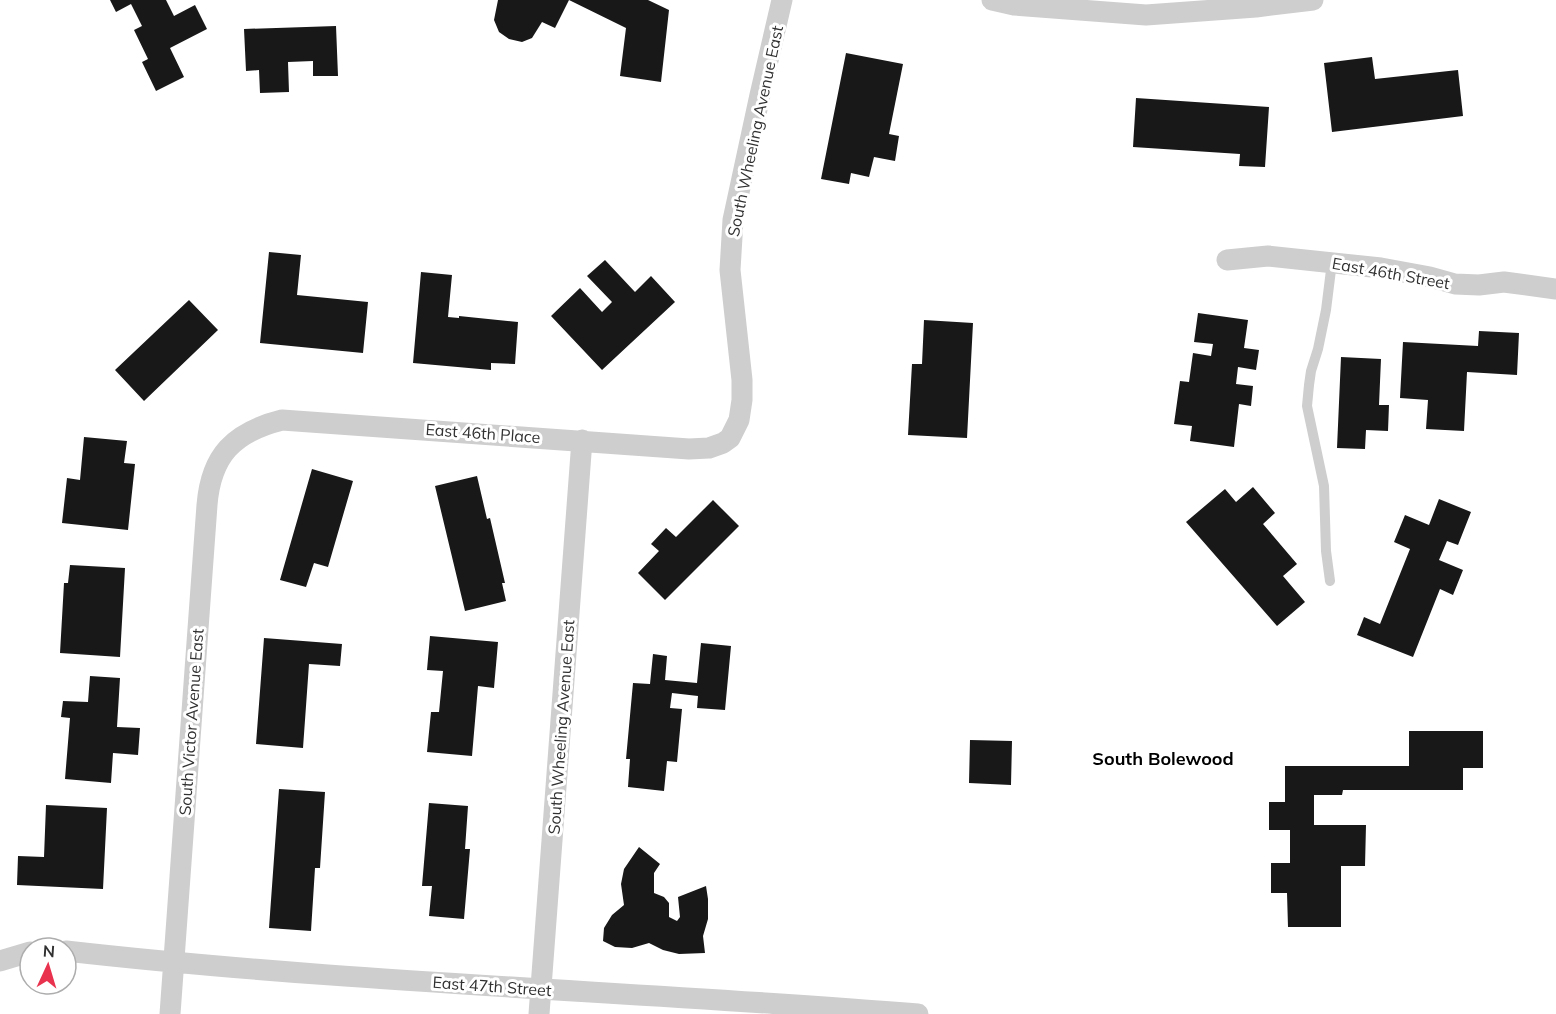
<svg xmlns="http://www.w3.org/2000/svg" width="1556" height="1014" font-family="Mulish,sans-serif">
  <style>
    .building { fill: #181818 }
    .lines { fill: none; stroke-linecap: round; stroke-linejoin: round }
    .service { stroke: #cecece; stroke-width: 10 }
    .minor { stroke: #cecece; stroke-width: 21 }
    .labels { text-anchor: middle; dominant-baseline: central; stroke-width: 6; stroke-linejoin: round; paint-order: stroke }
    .street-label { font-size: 16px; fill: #313131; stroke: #fff }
    .neighbourhood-label { font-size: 18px; font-weight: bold; fill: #000; stroke: #fff }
  </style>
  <rect width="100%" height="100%" fill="#fff"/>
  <path class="building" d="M 110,0 L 166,0 L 174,16 L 195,5 L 207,29 L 170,48 L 184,77 L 156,91 L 142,62 L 148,59 L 134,30 L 142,26 L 131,4 L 116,12 Z
    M 498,0 L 569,0 L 555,28 L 542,22 L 532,38 L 522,42 L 509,39 L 499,32 L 494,20 Z
    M 569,0 L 648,0 L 669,10 L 661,82 L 620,76 L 626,28 Z
    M 336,26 L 338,76 L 313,76 L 313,61 L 288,62 L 289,92 L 260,93 L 259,70 L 246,71 L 244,29 Z
    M 846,53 L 903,64 L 889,134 L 899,136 L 895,161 L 874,157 L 869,177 L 851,173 L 849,184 L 821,179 Z
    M 1372,57 L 1375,79 L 1458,70 L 1463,116 L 1332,132 L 1324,63 Z
    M 1136,98 L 1269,107 L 1265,167 L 1239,166 L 1240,154 L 1133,147 Z
    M 269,252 L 301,255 L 297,295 L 368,302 L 363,353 L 260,343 Z
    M 605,260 L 635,292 L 651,276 L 675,302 L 602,370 L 551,316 L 580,288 L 602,312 L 612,302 L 587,276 Z
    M 421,272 L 452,275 L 448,317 L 459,318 L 459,316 L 518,322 L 515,364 L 491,363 L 491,370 L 413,363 Z
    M 189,300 L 218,330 L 144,401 L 115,370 Z
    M 1198,313 L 1248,320 L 1244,348 L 1259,350 L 1256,370 L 1238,367 L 1236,384 L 1253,386 L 1251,406 L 1239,404 L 1234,447 L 1190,441 L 1192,426 L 1174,424 L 1180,381 L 1189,382 L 1193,353 L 1211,356 L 1213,344 L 1194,342 Z
    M 924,320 L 973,323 L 967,438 L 908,435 L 912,364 L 922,364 Z
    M 1479,331 L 1519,333 L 1517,375 L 1467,372 L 1464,431 L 1426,429 L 1428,400 L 1400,398 L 1403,342 L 1478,346 Z
    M 1341,357 L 1381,359 L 1379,405 L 1389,405 L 1388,431 L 1366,430 L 1365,449 L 1337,448 Z
    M 84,437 L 127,441 L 124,463 L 135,464 L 128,530 L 62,523 L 67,478 L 80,480 Z
    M 312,469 L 353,481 L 328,567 L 314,563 L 306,587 L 280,580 Z
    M 477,476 L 487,519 L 490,518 L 505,583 L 502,583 L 506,601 L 465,611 L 435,486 Z
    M 1253,487 L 1275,513 L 1263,524 L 1297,564 L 1283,576 L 1305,602 L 1277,626 L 1186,522 L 1225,489 L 1236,502 Z
    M 1439,499 L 1471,512 L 1458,545 L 1447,541 L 1439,560 L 1463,570 L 1453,595 L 1440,589 L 1413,657 L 1357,635 L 1364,617 L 1380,624 L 1410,549 L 1394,542 L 1405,515 L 1429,525 Z
    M 713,500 L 739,526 L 665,600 L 638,573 L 659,551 L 651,544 L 666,528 L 676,537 Z
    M 70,565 L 125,568 L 120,657 L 60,653 L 64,583 L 68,583 Z
    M 430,636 L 498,642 L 494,688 L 478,686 L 472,756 L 427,752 L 431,712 L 439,712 L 443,671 L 427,670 Z
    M 264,638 L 342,644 L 340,666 L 309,664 L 303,748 L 256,744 Z
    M 701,643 L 731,646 L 725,710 L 697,708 L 698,696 L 672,693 L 670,708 L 682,709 L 677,762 L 667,761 L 664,791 L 628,787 L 630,759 L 626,759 L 633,683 L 650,684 L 653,654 L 667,656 L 665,680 L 697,683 Z
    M 90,676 L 120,678 L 117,727 L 140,728 L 138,755 L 113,753 L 111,783 L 65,779 L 70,718 L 61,717 L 63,701 L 88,702 Z
    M 1409,731 L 1483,731 L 1483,768 L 1463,768 L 1463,790 L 1343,790 L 1342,795 L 1314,795 L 1314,825 L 1366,825 L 1365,866 L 1341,866 L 1341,927 L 1288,927 L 1287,893 L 1271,893 L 1271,863 L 1290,863 L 1290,830 L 1269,830 L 1269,802 L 1285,802 L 1285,766 L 1409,766 Z
    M 970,740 L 1012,741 L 1011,785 L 969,783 Z
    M 279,789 L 325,792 L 320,868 L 315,868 L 311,931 L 269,928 Z
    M 429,803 L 468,806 L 465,849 L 470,849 L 464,919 L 429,916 L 432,886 L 422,886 Z
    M 46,805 L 107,808 L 103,889 L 17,885 L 18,856 L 44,857 Z
    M 639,847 L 660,864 L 654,873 L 654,893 L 664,897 L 669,903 L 669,917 L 677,921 L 680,917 L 678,897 L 706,886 L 708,899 L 708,919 L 703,936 L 705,953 L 679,954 L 663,950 L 649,943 L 632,948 L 615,947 L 603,941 L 604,928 L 612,915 L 624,905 L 621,884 L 624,869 Z"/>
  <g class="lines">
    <path class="service" d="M 1330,581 L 1326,551 L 1324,486 L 1307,406 L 1309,385 L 1311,371 L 1318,349 L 1326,310 L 1332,262"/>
    <path class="minor" d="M 992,0 L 1014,5 L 1146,15 L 1256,7 L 1313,0
      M 1227,260 L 1268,256 L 1381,268 L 1430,277 L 1455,284 L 1479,285 L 1504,282 L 1556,289
      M 66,951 C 349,983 634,991 918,1014
      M 0,961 L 30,952
      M 170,1014 L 207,505 C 211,455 234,432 282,420 L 689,449 L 709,448 L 723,443 L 730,438 L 739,420 L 742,400 L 742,380 L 730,270 L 733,220 L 760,95 L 782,0
      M 539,1014 L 582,440"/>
  </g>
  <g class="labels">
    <g class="street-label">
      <text transform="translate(755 131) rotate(-78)">South Wheeling Avenue East</text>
      <text transform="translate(1391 273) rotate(10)">East 46th Street</text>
      <text transform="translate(483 433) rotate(4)">East 46th Place</text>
      <text transform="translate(191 722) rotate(-86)">South Victor Avenue East</text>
      <text transform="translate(561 727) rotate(-86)">South Wheeling Avenue East</text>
      <text transform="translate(492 986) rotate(4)">East 47th Street</text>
    </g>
    <g class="neighbourhood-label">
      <text x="1163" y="758">South Bolewood</text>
    </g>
  </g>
  <g transform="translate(48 966) rotate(4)"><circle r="28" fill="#ffffff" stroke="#adadad" stroke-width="1.5"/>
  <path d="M0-4.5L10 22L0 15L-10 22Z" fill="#e8324e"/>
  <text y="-9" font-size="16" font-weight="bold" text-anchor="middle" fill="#313131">N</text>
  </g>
</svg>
